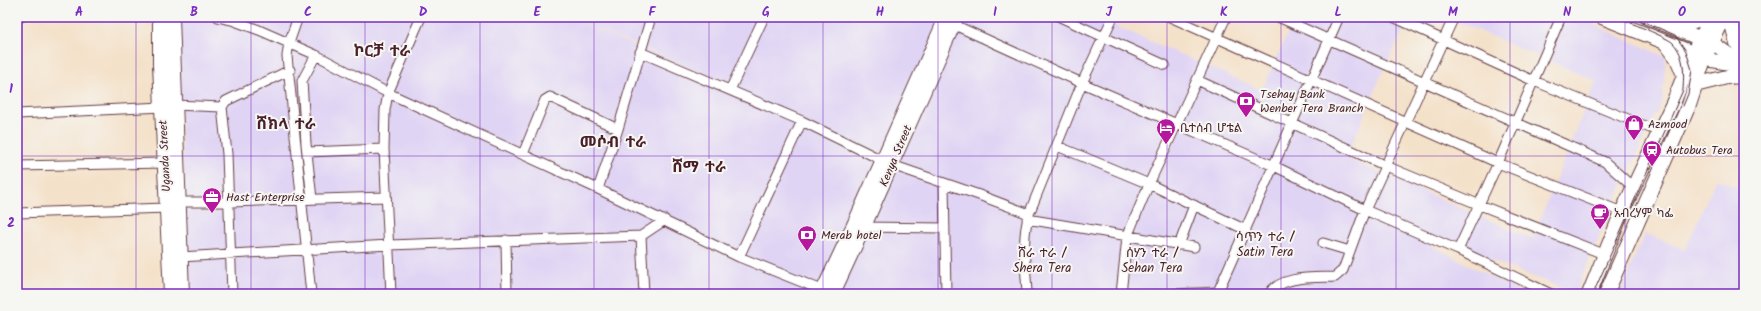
<svg xmlns="http://www.w3.org/2000/svg" width="1761" height="311" font-family="Kalam,'Noto Sans Ethiopic',sans-serif">
  <style>
    .built { fill: #e0d4f4 }
    .lines { fill: none; stroke-linecap: round; stroke-linejoin: round }
    .street-casing { stroke: #643c43; stroke-width: 11 }
    .secondary-casing { stroke: #643c43; stroke-width: 15 }
    .primary-casing { stroke: #643c43; stroke-width: 16 }
    .street { stroke: #fff; stroke-width: 9 }
    .secondary { stroke: #fff; stroke-width: 13 }
    .primary { stroke: #fff; stroke-width: 14 }
    .tram { stroke: #4a1f2b; stroke-width: 1 }
    .grid { fill: none; stroke: #7b2cbf; stroke-width: 1; stroke-opacity: 0.55 }
    .labels { text-anchor: middle; dominant-baseline: central; stroke-width: 4; stroke-linejoin: round; paint-order: stroke }
    .poi-label { font-size: 12px; fill: #4a1f2b; stroke: #f6f6f2; text-anchor: start }
    .street-label { font-size: 12px; fill: #4a1f2b; stroke: #f6f6f2 }
    .neighbourhood-label { font-size: 13px; fill: #4a1f2b; stroke: #f6f6f2 }
    .district-label { font-size: 16px; font-weight: bold; fill: #4a1f2b; stroke: #f6f6f2 }
    .neatline { fill: none; stroke: #7b2cbf; stroke-width: 1.5 }
    .grid-label { font-size: 13px; text-anchor: middle; font-weight: bold; fill: #7b2cbf }
  </style>
  <rect width="100%" height="100%" fill="#f6f6f2"/>
  <filter id="ink" filterUnits="userSpaceOnUse"><feTurbulence type="fractalNoise" baseFrequency=".025" numOctaves="2"/><feDisplacementMap in="SourceGraphic" scale="8" xChannelSelector="R" yChannelSelector="G"/><feConvolveMatrix kernelMatrix="1 2 1 2 8 2 1 2 1" color-interpolation-filters="sRGB"/></filter>
  <filter id="wash" filterUnits="userSpaceOnUse"><feTurbulence type="fractalNoise" baseFrequency=".012" numOctaves="4" result="noise"/><feDisplacementMap in="SourceGraphic" scale="16" xChannelSelector="R" yChannelSelector="G"/><feGaussianBlur stdDeviation="0.9" result="paint"/><feColorMatrix in="noise" values="0 0 0 0 0 0 0 0 0 0 0 0 0 0 0 0 0 1.4 0 .05"/><feComposite in="paint" operator="in"/></filter>
  <g filter="url(#wash)">
    <rect width="100%" height="100%" fill="#f4e1c9"/>
    <path class="built" d="M 178,17 L 566,17 L 656,54 L 884,163 L 824,294 L 187,294 Z
      M 568,17 L 1095,17 L 1262,90 L 1295,17 L 1410,17 L 1384,69 L 1346,158 L 1532,239 L 1596,81 L 1447,17 L 1577,17 L 1666,57 L 1662,101 L 1609,214 L 1575,293 L 1370,213 L 1524,294 L 827,294 L 885,162 L 657,53 Z
      M 1716,179 L 1744,191 L 1744,294 L 1619,294 L 1645,233 L 1685,250 Z"/>
  </g>
  <g filter="url(#ink)">
    <g class="lines">
      <g class="street-casing">
        <path id="street" d="M 218,17 L 232,20 L 259,30 L 316,55 L 388,93 L 598,189 L 739,257 L 822,290
          M 298,17 L 289,43 L 287,56 L 311,294
          M 937,17 L 1082,83 L 1274,166 L 1365,210 L 1458,250 L 1551,294
          M 1060,17 L 1165,65
          M 1170,17 L 1498,163 L 1622,212
          M 1278,17 L 1605,162 L 1634,188
          M 1393,17 L 1534,81 L 1660,132
          M 17,18 L 21,17
          M 640,52 L 802,121 L 892,165 L 979,195 L 1029,214
          M 1197,80 L 1386,166 L 1480,205 L 1606,255
          M 730,90 L 764,17
          M 174,105 L 222,107
          M 17,114 L 163,107
          M 1057,146 L 1149,184 L 1246,230
          M 307,152 L 384,149
          M 523,154 L 545,100 L 550,97 L 618,129
          M 17,166 L 165,163
          M 944,183 L 946,294
          M 598,189 L 618,129 L 651,17
          M 312,199 L 306,144 L 302,81 L 316,55
          M 178,202 L 229,202 L 385,197
          M 17,213 L 167,208
          M 1027,219 L 1194,247
          M 860,227 L 945,228
          M 641,236 L 665,220
          M 506,240 L 507,294
          M 1323,243 L 1350,251
          M 1179,245 L 1194,205
          M 1458,250 L 1498,163 L 1561,17
          M 180,257 L 389,245 L 641,236 L 644,294
          M 739,257 L 802,121
          M 232,294 L 227,154 L 222,107 L 226,101 L 290,70
          M 391,294 L 384,149 L 385,110 L 388,93 L 421,17
          M 1027,294 C 1026,268 1021,240 1029,214 L 1082,83 L 1113,17
          M 1121,294 L 1127,237 L 1149,184 L 1226,17
          M 1173,294 L 1218,292
          M 1217,294 L 1339,17
          M 1269,294 C 1281,275 1315,278 1335,277 L 1343,270 L 1365,210 L 1454,17"/>
      </g>
      <g class="secondary-casing">
        <path id="secondary" d="M 1711,42 L 1743,64
          M 1704,59 L 1744,66
          M 821,294 L 853,226 L 946,17
          M 833,294 L 864,227 L 957,17"/>
      </g>
      <g class="primary-casing">
        <path id="primary" d="M 160,17 L 160,65 L 171,294
          M 172,17 L 182,294
          M 1602,17 L 1700,56
          M 1647,17 L 1709,42
          M 1730,17 L 1737,43 L 1744,56
          M 1670,25 L 1687,23 L 1708,17
          M 1665,42 L 1677,58 L 1684,75
          M 1695,85 L 1727,77 L 1744,76
          M 1589,294 L 1622,212 L 1674,101 L 1693,53 L 1712,17
          M 1606,294 L 1689,105 L 1704,59 L 1724,17"/>
      </g>
      <use href="#street" class="street"/>
      <use href="#secondary" class="secondary"/>
      <use href="#primary" class="primary"/>
      <path class="tram" d="M 1633,17 L 1675,35 L 1686,51 L 1692,70 L 1688,94 L 1683,106
        M 1593,294 L 1683,90 C 1684,73 1685,56 1673,43 C 1669,38 1626,21 1617,17"/>
    </g>
  </g>
  <path class="grid" d="M 136,17 L 136,294M 251,17 L 251,294M 365,17 L 365,294M 480,17 L 480,294M 594,17 L 594,294M 709,17 L 709,294M 823,17 L 823,294M 938,17 L 938,294M 1052,17 L 1052,294M 1167,17 L 1167,294M 1281,17 L 1281,294M 1396,17 L 1396,294M 1510,17 L 1510,294M 1625,17 L 1625,294M 17,156 L 1744,156"/>
  <defs>
    <g id="bank-pin" transform="scale(1)"><path d="M0 17L-7.5 6A9.5 9.5 0 1 1 7.5 6Z" fill="#b5179e" stroke="#f6f6f2"/><path d="M-6-4H6V4H-6ZM0-2.3a2.3 2.3 0 1 0 0 4.6a2.3 2.3 0 1 0 0-4.6Z" fill="#fff"/></g>
    <g id="shop-pin" transform="scale(1)"><path d="M0 17L-7.5 6A9.5 9.5 0 1 1 7.5 6Z" fill="#b5179e" stroke="#f6f6f2"/><path d="M-5-2.5h2.3a2.7 3.5 0 0 1 5.4 0H5L5.5 6h-11ZM-1.5-2.5h3a1.5 2.3 0 0 0-3 0Z" fill="#fff"/></g>
    <g id="hotel-pin" transform="scale(1)"><path d="M0 17L-7.5 6A9.5 9.5 0 1 1 7.5 6Z" fill="#b5179e" stroke="#f6f6f2"/><path d="M-6-4.5h1.5V1H6V5H4.5V3h-9V5H-6ZM-4 0a1.8 1.8 0 1 1 3.6 0ZM.5 0V-2.5h3Q6-2.5 6 0Z" fill="#fff"/></g>
    <g id="station-pin" transform="scale(1)"><path d="M0 17L-7.5 6A9.5 9.5 0 1 1 7.5 6Z" fill="#b5179e" stroke="#f6f6f2"/><path d="M-3-6H3Q5-6 5-4V2Q5 4 3 4L4.5 6H3L1.5 4h-3L-3 6H-4.5L-3 4Q-5 4-5 2V-4Q-5-6-3-6ZM-3.5-4v3h7v-3ZM-3.5 1v1.5H-2V1ZM2 1v1.5H3.5V1Z" fill="#fff"/></g>
    <g id="office-pin" transform="scale(1)"><path d="M0 17L-7.5 6A9.5 9.5 0 1 1 7.5 6Z" fill="#b5179e" stroke="#f6f6f2"/><path d="M-6-3h4V-5.5h4V-3h4V5H-6ZM-1-4.5V-3h2v-1.5ZM-6 0V1H6V0Z" fill="#fff"/></g>
    <g id="cafe-pin" transform="scale(1)"><path d="M0 17L-7.5 6A9.5 9.5 0 1 1 7.5 6Z" fill="#b5179e" stroke="#f6f6f2"/><path d="M-5.5-4.5H6V0H3Q3 3.5 0 3.5H-2.5Q-5.5 3.5-5.5 0ZM3-3.2v2h1.7v-2ZM-6 4.5H4V6H-6Z" fill="#fff"/></g>
  </defs>
  <g fill-rule="evenodd">
    <use href="#bank-pin" x="1246" y="101"/>
    <use href="#shop-pin" x="1634" y="124"/>
    <use href="#hotel-pin" x="1166" y="128"/>
    <use href="#station-pin" x="1652" y="150"/>
    <use href="#office-pin" x="212" y="197"/>
    <use href="#cafe-pin" x="1600" y="213"/>
    <use href="#bank-pin" x="807" y="235"/>
  </g>
  <g class="labels">
    <g class="poi-label">
      <text x="1260" y="94">Tsehay Bank<tspan x="1260" dy="14">Wenber Tera Branch</tspan></text>
      <text x="1648" y="124">Azmood</text>
      <text x="1180" y="128">ቤተሰብ ሆቴል</text>
      <text x="1666" y="150">Autobus Tera</text>
      <text x="226" y="197">Hast Enterprise</text>
      <text x="1614" y="213">አብረሃም ካፌ</text>
      <text x="821" y="235">Merab hotel</text>
    </g>
    <g class="street-label">
      <text transform="translate(165 156) rotate(-93)">Uganda Street</text>
      <text transform="translate(896 156) rotate(-67)">Kenya Street</text>
    </g>
    <g class="neighbourhood-label">
      <text x="1265" y="237">ሳጥን ተራ /<tspan x="1265" dy="15">Satin Tera</tspan></text>
      <text x="1042" y="253">ሸራ ተራ /<tspan x="1042" dy="15">Shera Tera</tspan></text>
      <text x="1152" y="253">ሰሃን ተራ /<tspan x="1152" dy="15">Sehan Tera</tspan></text>
    </g>
    <g class="district-label">
      <text x="382" y="51">ኮርቻ ተራ</text>
      <text x="286" y="124">ሸክላ ተራ</text>
      <text x="613" y="142">መሶብ ተራ</text>
      <text x="699" y="167">ሸማ ተራ</text>
    </g>
  </g>
  <rect width="1761" height="311" fill="none" stroke="#f6f6f2" stroke-width="44"/>
  <rect x="22" y="22" width="1717" height="267" class="neatline"/>
  <g class="grid-label">
    <text x="79" y="16">A</text>
    <text x="194" y="16">B</text>
    <text x="308" y="16">C</text>
    <text x="423" y="16">D</text>
    <text x="537" y="16">E</text>
    <text x="652" y="16">F</text>
    <text x="766" y="16">G</text>
    <text x="880" y="16">H</text>
    <text x="995" y="16">I</text>
    <text x="1109" y="16">J</text>
    <text x="1224" y="16">K</text>
    <text x="1338" y="16">L</text>
    <text x="1453" y="16">M</text>
    <text x="1567" y="16">N</text>
    <text x="1682" y="16">O</text>
    <text x="11" y="93">1</text>
    <text x="11" y="227">2</text>
  </g>
</svg>
